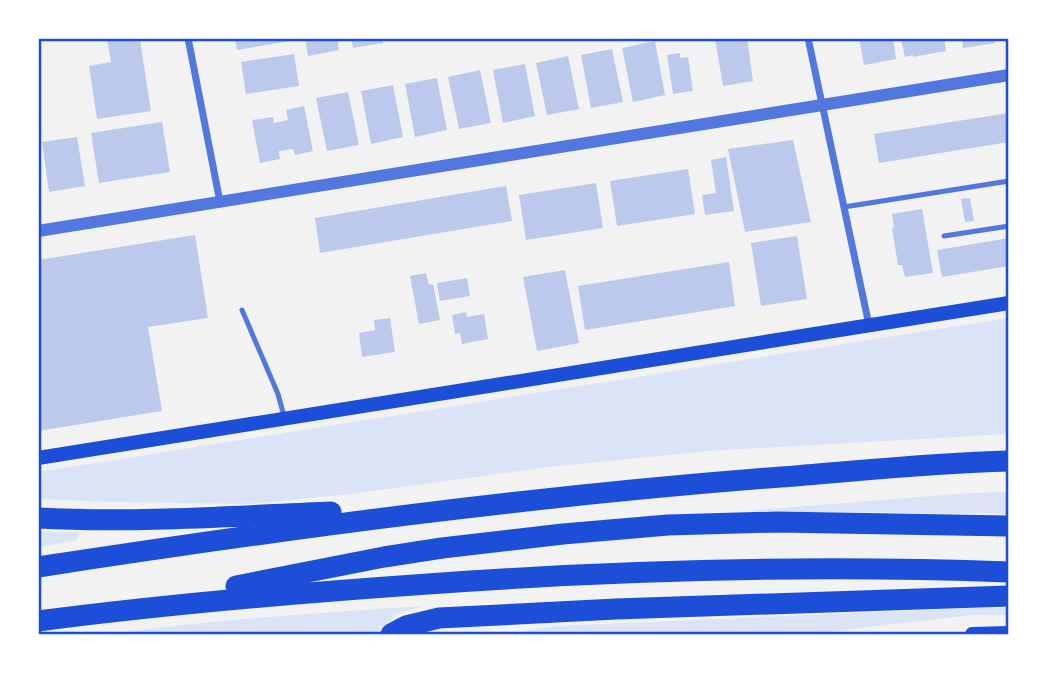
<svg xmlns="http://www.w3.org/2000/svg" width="1047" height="673" font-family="Arial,sans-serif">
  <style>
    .green { fill: #dbe4f7 }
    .building { fill: #bdc9ec }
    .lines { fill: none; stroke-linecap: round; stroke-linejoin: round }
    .service { stroke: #5277de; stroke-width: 5 }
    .minor { stroke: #5277de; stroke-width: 7 }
    .tertiary { stroke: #5277de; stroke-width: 12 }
    .secondary { stroke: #1d4ed8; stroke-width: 14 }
    .motorway { stroke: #1d4ed8; stroke-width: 21 }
    .neatline { fill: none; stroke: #1d4ed8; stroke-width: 2.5 }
  </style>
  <rect width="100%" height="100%" fill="#f2f2f2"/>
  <path class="green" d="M 1008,318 L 1008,434 L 708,451 L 548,467 L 351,494 L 248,504 L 110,502 L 39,499 L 39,472 Z
    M 1008,492 L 1008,514 L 744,511 L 969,493 Z
    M 39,532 L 80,532 L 77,540 L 39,547 Z
    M 423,606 L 397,614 L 375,634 L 108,634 C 212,620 317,613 423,606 Z
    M 974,608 L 1008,608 L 1008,615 L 973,615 L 868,627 L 816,634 L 505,634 L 555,626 Z"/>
  <path class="building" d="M 107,38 L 140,40 L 151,111 L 97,119 L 89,66 L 111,62 Z
    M 235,38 L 289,38 L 290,41 L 237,50 Z
    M 305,38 L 337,38 L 339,50 L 308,56 Z
    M 351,38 L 382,38 L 383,43 L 353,48 Z
    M 715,38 L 747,38 L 753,81 L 723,86 Z
    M 859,38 L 893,38 L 896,59 L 864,65 Z
    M 901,38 L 944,38 L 946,51 L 913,57 L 913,55 L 905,57 Z
    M 962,38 L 994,38 L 995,43 L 963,48 Z
    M 655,41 L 665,95 L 633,102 L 622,48 Z
    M 612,49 L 623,102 L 591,108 L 581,55 Z
    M 680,53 L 680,58 L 688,57 L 693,91 L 673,94 L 667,55 Z
    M 294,54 L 299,86 L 246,94 L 241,62 Z
    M 568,56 L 579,109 L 547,115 L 536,63 Z
    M 525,64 L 535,116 L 503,123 L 493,70 Z
    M 480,70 L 491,123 L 459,129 L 448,77 Z
    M 437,78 L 447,130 L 415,137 L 405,84 Z
    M 393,85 L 403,137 L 371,144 L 361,91 Z
    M 348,92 L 359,145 L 327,151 L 316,98 Z
    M 304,106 L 313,151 L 295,155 L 293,149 L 279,151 L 280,159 L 260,163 L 252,120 L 273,117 L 274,123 L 288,120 L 286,110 Z
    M 1009,113 L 1009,142 L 879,163 L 874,134 Z
    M 162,122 L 170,172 L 99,183 L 91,133 Z
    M 77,137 L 85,186 L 49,192 L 42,142 Z
    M 793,140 L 811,222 L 745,232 L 728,149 Z
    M 726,157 L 734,211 L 705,215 L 702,195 L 716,193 L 711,160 Z
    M 688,169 L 695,214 L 617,226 L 610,181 Z
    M 596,183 L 603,228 L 526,240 L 519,195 Z
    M 506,186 L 512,221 L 320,253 L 315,218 Z
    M 970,198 L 974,221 L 965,222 L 961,199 Z
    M 922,209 L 933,273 L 905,277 L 902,265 L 898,265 L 892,228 L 894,227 L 892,214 Z
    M 195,235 L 208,318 L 148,327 L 162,411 L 38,431 L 38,260 Z
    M 797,236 L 807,299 L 761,306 L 751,243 Z
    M 1009,238 L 1009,266 L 942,277 L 937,250 Z
    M 729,262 L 735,306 L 585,330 L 578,286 Z
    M 565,270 L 579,343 L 537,351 L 523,277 Z
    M 426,273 L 429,285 L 433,284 L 440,320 L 419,324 L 410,276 Z
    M 467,278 L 470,296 L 440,301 L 437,283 Z
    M 466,312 L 467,317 L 484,314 L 488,339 L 462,344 L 460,333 L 455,334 L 452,315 Z
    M 390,318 L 395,352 L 362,357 L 359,333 L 375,330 L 374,320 Z"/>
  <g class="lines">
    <path class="service" d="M 844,207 L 1009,181
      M 944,236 L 1009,226
      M 242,310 L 278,394 L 284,416"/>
    <path class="minor" d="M 188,38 L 220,202
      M 808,38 L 869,325"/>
    <path class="tertiary" d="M 38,231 L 1009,75"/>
    <path class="secondary" d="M 38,458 L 1009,303
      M 972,634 L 1009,633"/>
    <path class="motorway" d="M 38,518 C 136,523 234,516 331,512
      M 38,567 C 285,529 532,496 781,477 C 857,471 932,463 1009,461
      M 236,586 L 384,557 L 442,548 L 563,534 L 668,525 L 777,522 L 1009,526
      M 38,621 C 168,604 298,593 428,584 C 621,570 815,565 1009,572
      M 391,634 L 406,626 L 439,618 L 616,609 L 1009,596"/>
  </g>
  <rect width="1047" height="673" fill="none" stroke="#ffffff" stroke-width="80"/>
  <rect x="40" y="40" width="967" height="593" class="neatline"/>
</svg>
